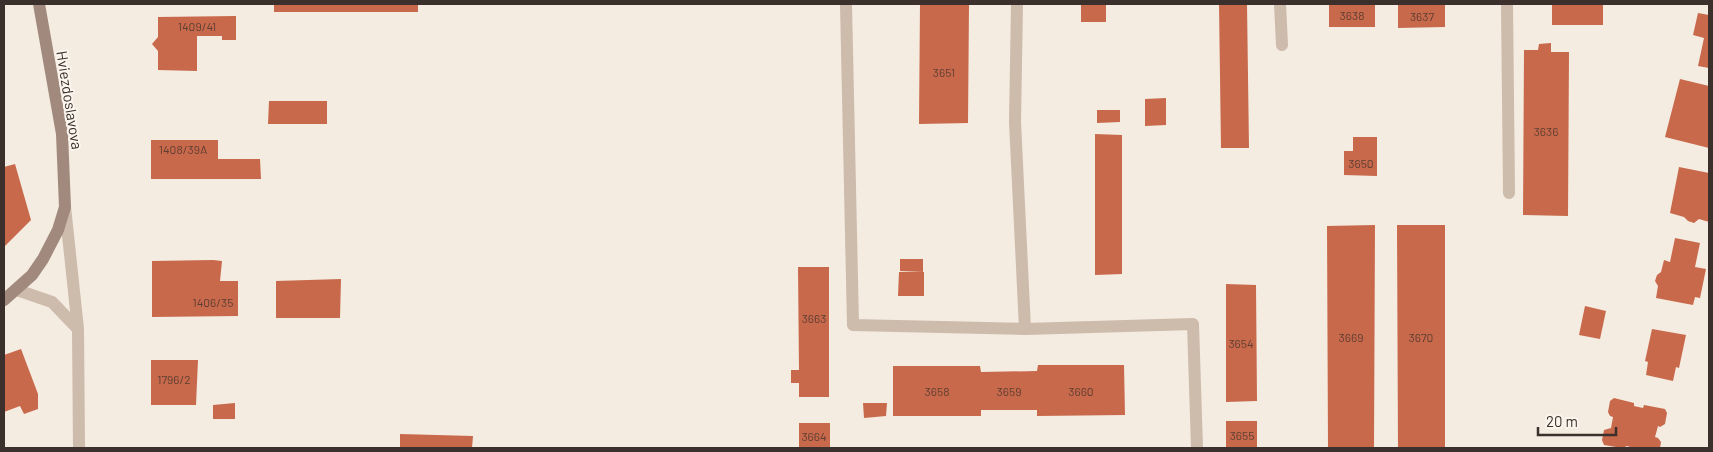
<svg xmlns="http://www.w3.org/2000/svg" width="1713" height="452" font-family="Barlow,sans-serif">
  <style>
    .building { fill: #c8694b }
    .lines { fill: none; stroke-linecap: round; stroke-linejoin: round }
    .lane { stroke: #cdbbac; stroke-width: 12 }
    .street { stroke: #cdbbac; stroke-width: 12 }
    .secondary { stroke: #a18a7d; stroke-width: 12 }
    .labels { text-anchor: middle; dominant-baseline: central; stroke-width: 4; stroke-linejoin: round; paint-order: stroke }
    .number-label { font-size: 12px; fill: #5e3e33 }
    .street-label { font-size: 15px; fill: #3b302b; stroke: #fbf5ee }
  </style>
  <rect width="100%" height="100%" fill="#f4ebe1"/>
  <path class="building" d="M 274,4 L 418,4 L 418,12 L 274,12 Z
    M 920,4 L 969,4 L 968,123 L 919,124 Z
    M 1081,4 L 1106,4 L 1106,22 L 1081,22 Z
    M 1219,4 L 1247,4 L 1249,148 L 1221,148 Z
    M 1329,4 L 1375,4 L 1375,27 L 1329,27 Z
    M 1398,4 L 1445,4 L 1445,27 L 1398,28 Z
    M 1552,4 L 1603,4 L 1603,25 L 1552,25 Z
    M 1698,13 L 1709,15 L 1709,68 L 1698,66 L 1704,38 L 1693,35 Z
    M 236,16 L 236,40 L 222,40 L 222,36 L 197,36 L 197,71 L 158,70 L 158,51 L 152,44 L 158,37 L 158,17 Z
    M 1551,43 L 1551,52 L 1569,52 L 1568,216 L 1523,215 L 1524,50 L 1538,50 L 1539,44 Z
    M 1680,79 L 1709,86 L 1709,148 L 1665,137 Z
    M 1166,98 L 1166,125 L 1145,126 L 1145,99 Z
    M 269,101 L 327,101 L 327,124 L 268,124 Z
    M 1097,110 L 1120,110 L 1120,122 L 1097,123 Z
    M 1095,134 L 1122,135 L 1122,274 L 1095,275 Z
    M 1353,137 L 1377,137 L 1377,176 L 1344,175 L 1344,151 L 1353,151 Z
    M 151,140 L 218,140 L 218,159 L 260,159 L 261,179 L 151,179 Z
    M 15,164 L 31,220 L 4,247 L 4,167 Z
    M 1679,167 L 1709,173 L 1709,222 L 1699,219 L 1694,223 L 1688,221 L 1684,217 L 1670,213 Z
    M 1375,225 L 1374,448 L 1328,448 L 1327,226 Z
    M 1397,225 L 1445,225 L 1445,448 L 1398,448 Z
    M 1675,238 L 1700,243 L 1695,267 L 1706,269 L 1700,298 L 1695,297 L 1693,305 L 1656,298 L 1658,286 L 1655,281 L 1657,275 L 1661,272 L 1664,260 L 1670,262 Z
    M 900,259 L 923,259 L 923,272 L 900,271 Z
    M 213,260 L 222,261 L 220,281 L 238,281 L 238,316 L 152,317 L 152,261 Z
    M 798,267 L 829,267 L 829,397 L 799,397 L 799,383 L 791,383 L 791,370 L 799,370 Z
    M 899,272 L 924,272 L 924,296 L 898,296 Z
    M 341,279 L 340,318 L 276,318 L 276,281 Z
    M 1226,284 L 1256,285 L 1257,401 L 1226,402 Z
    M 1585,306 L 1606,311 L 1600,339 L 1579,335 Z
    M 1652,329 L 1686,335 L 1679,368 L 1676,367 L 1673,381 L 1646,375 L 1648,362 L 1645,361 Z
    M 21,349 L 38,394 L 38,409 L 24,414 L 20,406 L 4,412 L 4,355 Z
    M 151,360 L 198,360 L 196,405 L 151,405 Z
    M 1038,365 L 1124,365 L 1125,415 L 1037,416 L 1037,410 L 981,410 L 981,416 L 893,416 L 893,366 L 980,366 L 981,372 L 1037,371 Z
    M 1614,398 L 1634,403 L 1634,406 L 1643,408 L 1644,405 L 1665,409 L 1667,413 L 1665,424 L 1660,427 L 1658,426 L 1655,437 L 1658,438 L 1661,442 L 1660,448 L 1635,448 L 1626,446 L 1625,448 L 1622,448 L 1604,445 L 1602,440 L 1604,430 L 1611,428 L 1613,417 L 1610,416 L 1608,412 L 1610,401 Z
    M 235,403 L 235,419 L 213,419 L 213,405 Z
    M 863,403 L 887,403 L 886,416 L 864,418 Z
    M 1226,421 L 1257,421 L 1257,448 L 1226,448 Z
    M 799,423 L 830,423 L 830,448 L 799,448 Z
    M 400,434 L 473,436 L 472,448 L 400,448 Z"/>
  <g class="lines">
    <path class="lane" d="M 846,4 L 853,325 L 1025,329
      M 1017,4 L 1015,122 L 1025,329 L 1193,324 L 1197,448
      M 1280,4 L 1282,45
      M 1507,4 L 1509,193"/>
    <path class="street" d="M 65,207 L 78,329 L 79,448
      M 17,290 L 52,302 L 78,329"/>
    <path class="secondary" d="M 4,300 L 32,275 L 43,259 L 58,230 L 65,207 L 62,134 L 39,4"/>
  </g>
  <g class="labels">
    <g class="number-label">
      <text x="1352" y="15">3638</text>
      <text x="1422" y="16">3637</text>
      <text x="197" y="26">1409/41</text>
      <text x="944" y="72">3651</text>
      <text x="1546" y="131">3636</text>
      <text x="183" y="149">1408/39A</text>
      <text x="1361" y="163">3650</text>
      <text x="213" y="302">1406/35</text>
      <text x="814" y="318">3663</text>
      <text x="1351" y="337">3669</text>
      <text x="1421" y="337">3670</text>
      <text x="1241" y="343">3654</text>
      <text x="174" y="379">1796/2</text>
      <text x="937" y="391">3658</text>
      <text x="1009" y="391">3659</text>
      <text x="1081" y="391">3660</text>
      <text x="1242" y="435">3655</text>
      <text x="814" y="436">3664</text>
    </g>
    <g class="street-label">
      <text transform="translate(70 100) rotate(81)">Hviezdoslavova</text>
    </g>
  </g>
  <rect width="1713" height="452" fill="none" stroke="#3b302b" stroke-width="10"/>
  <path d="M1538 427v8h78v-8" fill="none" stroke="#3b302b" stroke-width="2.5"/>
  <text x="1546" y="427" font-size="15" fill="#3b302b" stroke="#fbf5ee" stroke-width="4" paint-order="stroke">20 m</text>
</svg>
